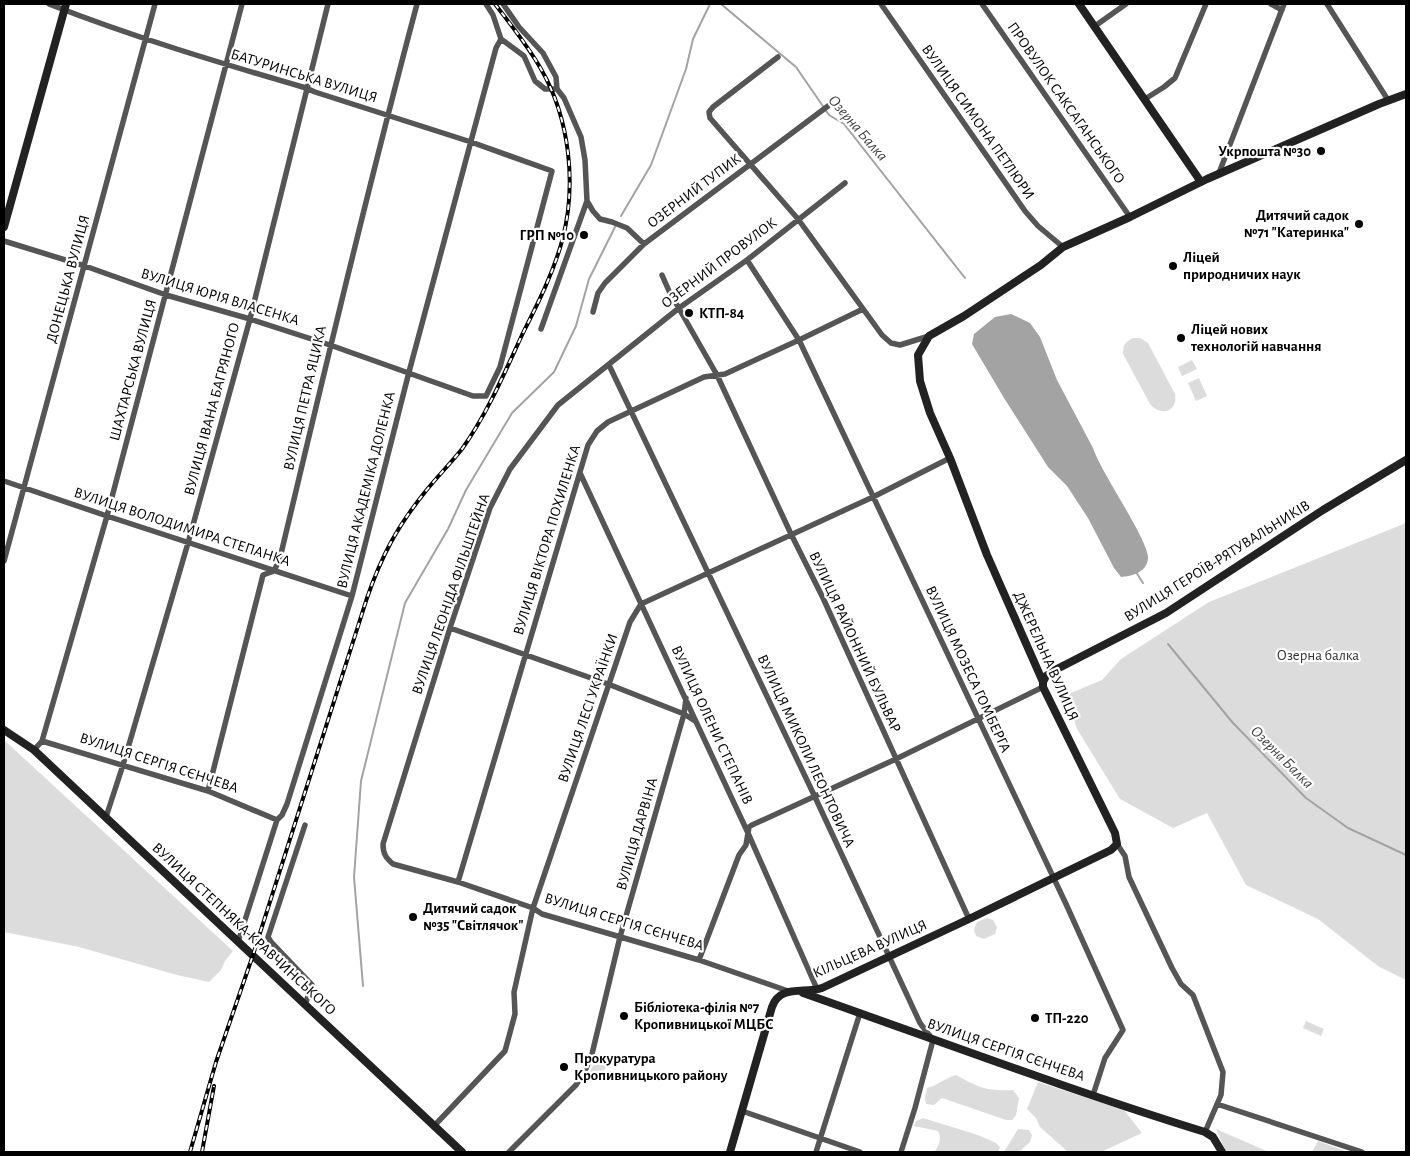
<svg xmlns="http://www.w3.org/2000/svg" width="1410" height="1156" font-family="'Alegreya Sans',sans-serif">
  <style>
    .green { fill: #dcdcdc }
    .water { fill: #a3a3a3 }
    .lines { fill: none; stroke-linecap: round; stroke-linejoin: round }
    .stream { stroke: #a3a3a3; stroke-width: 2 }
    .street { stroke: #555; stroke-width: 5.5 }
    .secondary { stroke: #222; stroke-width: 8 }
    .rail-casing { stroke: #000; stroke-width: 4 }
    .rail { stroke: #fff; stroke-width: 2; stroke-dasharray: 5.5; stroke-linecap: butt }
    .poi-dot { fill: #000; stroke: #fff; stroke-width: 2 }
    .labels { text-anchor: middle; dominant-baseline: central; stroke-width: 4.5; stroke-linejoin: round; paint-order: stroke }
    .street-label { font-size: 15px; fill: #000; stroke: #fff }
    .poi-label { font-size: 15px; font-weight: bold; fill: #000; stroke: #fff; text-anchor: start }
    .park-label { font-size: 15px; fill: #333; stroke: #fff }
    .water-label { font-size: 16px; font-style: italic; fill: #444; stroke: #fff }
  </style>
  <rect width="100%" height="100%" fill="#fff"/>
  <path class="green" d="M 1133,338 L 1140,338 L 1148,343 L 1175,394 C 1178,412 1161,417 1150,404 L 1123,354 C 1123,345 1125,342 1133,338 Z
    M 1192,360 L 1197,369 L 1182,376 L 1178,367 Z
    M 1199,378 L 1207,396 L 1196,401 L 1188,383 Z
    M 1406,523 L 1406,980 L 1378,966 L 1318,919 L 1246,885 L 1207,813 L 1173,828 L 1120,799 L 1077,729 L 1066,695 L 1102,680 L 1121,659 L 1209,602 Z
    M 4,740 L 233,951 L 225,961 L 221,970 L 209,982 L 177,975 L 79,947 L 4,932 Z
    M 987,918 L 993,920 L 997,927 L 995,934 L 984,939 L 976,936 L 974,930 L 977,922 Z
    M 1306,1021 L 1324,1029 L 1321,1036 L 1303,1028 Z
    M 601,1060 L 609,1062 L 609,1065 L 592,1082 L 586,1078 L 595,1062 Z
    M 956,1075 C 979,1088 987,1091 1013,1090 L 1019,1098 L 1016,1115 L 1012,1120 L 1006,1120 L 942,1098 L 934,1105 L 926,1104 L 925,1098 L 927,1088 C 938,1085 945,1078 956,1075 Z
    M 1038,1082 L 1124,1110 L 1142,1133 L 1101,1152 L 1068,1152 L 1040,1127 L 1036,1118 L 1027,1109 Z
    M 923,1118 L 978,1135 L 996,1143 L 1000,1147 L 998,1152 L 934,1152 C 939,1146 942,1139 938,1131 L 914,1126 L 916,1121 Z
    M 1018,1129 L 1029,1130 L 1032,1135 L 1030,1142 L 1019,1152 L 1004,1152 Z
    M 1216,1129 L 1269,1152 L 1226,1152 Z
    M 1318,1141 L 1348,1152 L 1312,1152 Z"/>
  <path class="water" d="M 1011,314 L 1030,323 L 1040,337 L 1057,380 L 1093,448 C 1101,473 1150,542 1148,559 C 1146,573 1132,576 1121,577 L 1114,568 L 1088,518 L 1067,486 L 1048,467 L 1004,398 L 972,344 L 974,334 L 995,317 Z"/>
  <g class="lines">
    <path class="stream" d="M 721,4 L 796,67 L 829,115 L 844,124 L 965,278
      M 621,216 L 651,165 L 686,69 L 693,39 L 710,4
      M 1136,572 L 1143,583
      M 1168,644 L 1233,723 L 1306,798 L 1348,828 L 1406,855
      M 363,986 L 354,877 L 361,781 L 405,603 L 448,529 L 466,490 L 512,413 L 554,372 L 576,326 L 589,279 L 615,227"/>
    <path class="street" d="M 486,4 L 493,15 L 501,39 L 524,56 L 535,81 L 545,89 L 557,89
      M 503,4 L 519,27 L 543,53 L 556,77 L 557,89 L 564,98 L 581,137 L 585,160 L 587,201 L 593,211 L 600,219 L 612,222 L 627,228 L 644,244
      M 881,4 L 1025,211 L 1038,226 L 1063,247
      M 982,4 L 1130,217
      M 1271,4 L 1282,10
      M 1327,4 L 1388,100
      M 1095,26 L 1126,4
      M 778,57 L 713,107 L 709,112 L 710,118 L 798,219 L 882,335 L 891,343 L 900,345 L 929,336
      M 1145,99 L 1164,87 L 1175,78 L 1206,4
      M 1219,173 L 1284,4
      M 4,241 L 85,266 L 166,295 L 250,319 L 330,345 L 473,396 L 486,396 L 500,367 L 552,171 L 471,142 L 315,92 L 306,88 C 220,63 133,37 49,4
      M 747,260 L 799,340 L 1066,904 L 1123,1030 L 1105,1058 L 1093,1095
      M 662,275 L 669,291 L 717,375 L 791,534 L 823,598 L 969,919
      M 593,312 L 598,293 L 605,283 L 644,244 L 828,106
      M 541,329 L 587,201
      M 609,365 L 815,797 L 920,1023 L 933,1040 L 915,1108 L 901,1152
      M 580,473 L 748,833 L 817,989
      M 4,481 L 107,516 L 352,596
      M 4,561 L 155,4
      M 450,628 L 608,684 L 684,714 L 695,721
      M 42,741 L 107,516 L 242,4
      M 34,750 L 42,741 L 208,791 L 277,820
      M 208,791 L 263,575 L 274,571 L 280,558 C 324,373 368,188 417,4
      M 106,817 L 123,765 L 188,543 L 250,319 L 328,4
      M 1117,844 L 1125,856 L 1129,877 L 1172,968 L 1181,984 L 1193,995 L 1223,1072 L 1221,1095 L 1205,1132
      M 458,882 L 588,445 L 597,431 L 608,422 L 704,377 L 725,374 L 799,340 L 863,309
      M 238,942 L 277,820 L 282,815 L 287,804 L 352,596 L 409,372 L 496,48 L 501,39
      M 699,960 L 739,855 L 746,845 L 749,827 L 752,825 L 896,759 L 1043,687
      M 788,991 L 699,960 L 542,914 L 533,908 L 458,882 L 393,864 C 386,858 383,854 383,844 L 450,628 L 490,508 L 510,469 L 558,405 L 679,308 L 747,260 L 845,183
      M 305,1005 L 312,985 L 271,942 L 268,937 L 305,825
      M 1217,1104 L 1362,1152
      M 742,1111 L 860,1152
      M 434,1126 L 505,1051 L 515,1014 L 514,992 L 533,908 L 630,622 L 641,604 L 873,497 L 950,458
      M 509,1152 L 576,1085 L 585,1071 L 592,1054 L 620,937 L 684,714 L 686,698
      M 816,1152 L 860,1013"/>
    <path class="secondary" d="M 1079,4 L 1201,182
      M 4,227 L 66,4
      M 1043,682 L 1046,676 L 1055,670 L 1166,613 L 1323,510 L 1406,460
      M 4,730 L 34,750 L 462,1152
      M 803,993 C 937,1040 1069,1090 1205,1132 L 1213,1137 L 1222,1152
      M 730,1152 L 772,1007 C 780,984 804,994 822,988 L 969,919 L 1111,850 L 1117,844 L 1115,833 L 1043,687 L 1043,682 L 987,555 L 950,458 L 930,413 L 920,381 L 918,355 L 929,336 L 964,316 L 1041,265 L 1063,247 L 1130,217 L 1207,179 L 1379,104 L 1406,94"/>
    <g class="rail-casing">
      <path id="rail" d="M 190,1152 L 216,1062 L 253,955 L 367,598 C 382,555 397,527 425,492 C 437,477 450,464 462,449 C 487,414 504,374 522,335 C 537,305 553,274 562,241 C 577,186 570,119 541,69 C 528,46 511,25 495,4
        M 202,1152 L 214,1086"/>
    </g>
    <use href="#rail" class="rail"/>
  </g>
  <g class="poi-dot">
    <circle cx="1321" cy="151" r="5"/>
    <circle cx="1359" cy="224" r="5"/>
    <circle cx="584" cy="235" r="5"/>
    <circle cx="1173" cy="266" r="5"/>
    <circle cx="689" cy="313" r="5"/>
    <circle cx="1181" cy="338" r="5"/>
    <circle cx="413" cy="917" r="5"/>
    <circle cx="624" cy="1016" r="5"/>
    <circle cx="1035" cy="1018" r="5"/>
    <circle cx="564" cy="1067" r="5"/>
  </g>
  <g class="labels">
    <g class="street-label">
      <text transform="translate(304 76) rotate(17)">БАТУРИНСЬКА ВУЛИЦЯ</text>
      <text transform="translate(1066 103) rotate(55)">ПРОВУЛОК САКСАГАНСЬКОГО</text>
      <text transform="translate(978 122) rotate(55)">ВУЛИЦЯ СИМОНА ПЕТЛЮРИ</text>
      <text transform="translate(694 191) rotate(-37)">ОЗЕРНИЙ ТУПИК</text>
      <text transform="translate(719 263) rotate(-37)">ОЗЕРНИЙ ПРОВУЛОК</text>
      <text transform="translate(68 279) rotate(-75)">ДОНЕЦЬКА ВУЛИЦЯ</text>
      <text transform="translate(220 297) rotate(17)">ВУЛИЦЯ ЮРІЯ ВЛАСЕНКА</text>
      <text transform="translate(133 370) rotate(-75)">ШАХТАРСЬКА ВУЛИЦЯ</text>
      <text transform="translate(305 398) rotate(-77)">ВУЛИЦЯ ПЕТРА ЯЦИКА</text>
      <text transform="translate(212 409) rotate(-75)">ВУЛИЦЯ ІВАНА БАГРЯНОГО</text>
      <text transform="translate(366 490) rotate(-76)">ВУЛИЦЯ АКАДЕМІКА ДОЛЕНКА</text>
      <text transform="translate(182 527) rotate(18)">ВУЛИЦЯ ВОЛОДИМИРА СТЕПАНКА</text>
      <text transform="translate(547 540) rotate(-73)">ВУЛИЦЯ ВІКТОРА ПОХИЛЕНКА</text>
      <text transform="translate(1217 561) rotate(-32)">ВУЛИЦЯ ГЕРОЇВ-РЯТУВАЛЬНИКІВ</text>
      <text transform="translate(451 594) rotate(-71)">ВУЛИЦЯ ЛЕОНІДА ФІЛЬШТЕЙНА</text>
      <text transform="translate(855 642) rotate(65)">ВУЛИЦЯ РАЙОННИЙ БУЛЬВАР</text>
      <text transform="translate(1046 656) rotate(66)">ДЖЕРЕЛЬНА ВУЛИЦЯ</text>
      <text transform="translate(968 669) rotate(65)">ВУЛИЦЯ МОЗЕСА ГОМБЕРГА</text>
      <text transform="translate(588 708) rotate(-71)">ВУЛИЦЯ ЛЕСІ УКРАЇНКИ</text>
      <text transform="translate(712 725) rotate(65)">ВУЛИЦЯ ОЛЕНИ СТЕПАНІВ</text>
      <text transform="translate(806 751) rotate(65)">ВУЛИЦЯ МИКОЛИ ЛЕОНТОВИЧА</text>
      <text transform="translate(159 763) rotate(18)">ВУЛИЦЯ СЕРГІЯ СЄНЧЕВА</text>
      <text transform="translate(637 834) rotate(-74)">ВУЛИЦЯ ДАРВІНА</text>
      <text transform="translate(624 922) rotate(17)">ВУЛИЦЯ СЕРГІЯ СЄНЧЕВА</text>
      <text transform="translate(244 929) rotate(43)">ВУЛИЦЯ СТЕПНЯКА-КРАВЧИНСЬКОГО</text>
      <text transform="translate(870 949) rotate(-24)">КІЛЬЦЕВА ВУЛИЦЯ</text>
      <text transform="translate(1006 1050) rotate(19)">ВУЛИЦЯ СЕРГІЯ СЄНЧЕВА</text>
    </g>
    <g class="poi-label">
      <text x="1311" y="151" text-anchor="end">Укрпошта №30</text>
      <text x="1349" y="215" text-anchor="end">Дитячий садок<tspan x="1349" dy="17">№71 "Катеринка"</tspan></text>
      <text x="574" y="235" text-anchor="end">ГРП №10</text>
      <text x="1183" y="257">Ліцей<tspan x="1183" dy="17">природничих наук</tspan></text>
      <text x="699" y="313">КТП-84</text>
      <text x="1191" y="329">Ліцей нових<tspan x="1191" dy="17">технологій навчання</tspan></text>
      <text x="423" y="908">Дитячий садок<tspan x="423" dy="17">№35 "Світлячок"</tspan></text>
      <text x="634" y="1007">Бібліотека-філія №7<tspan x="634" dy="17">Кропивницької МЦБС</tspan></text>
      <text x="1045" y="1018">ТП-220</text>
      <text x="574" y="1058">Прокуратура<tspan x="574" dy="17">Кропивницького району</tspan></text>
    </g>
    <g class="park-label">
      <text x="1318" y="655">Озерна балка</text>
    </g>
    <g class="water-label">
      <text transform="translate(858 128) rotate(49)">Озерна Балка</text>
      <text transform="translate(1282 757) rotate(45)">Озерна Балка</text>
    </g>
  </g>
  <rect width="1410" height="1156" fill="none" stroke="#000000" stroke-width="10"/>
</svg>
